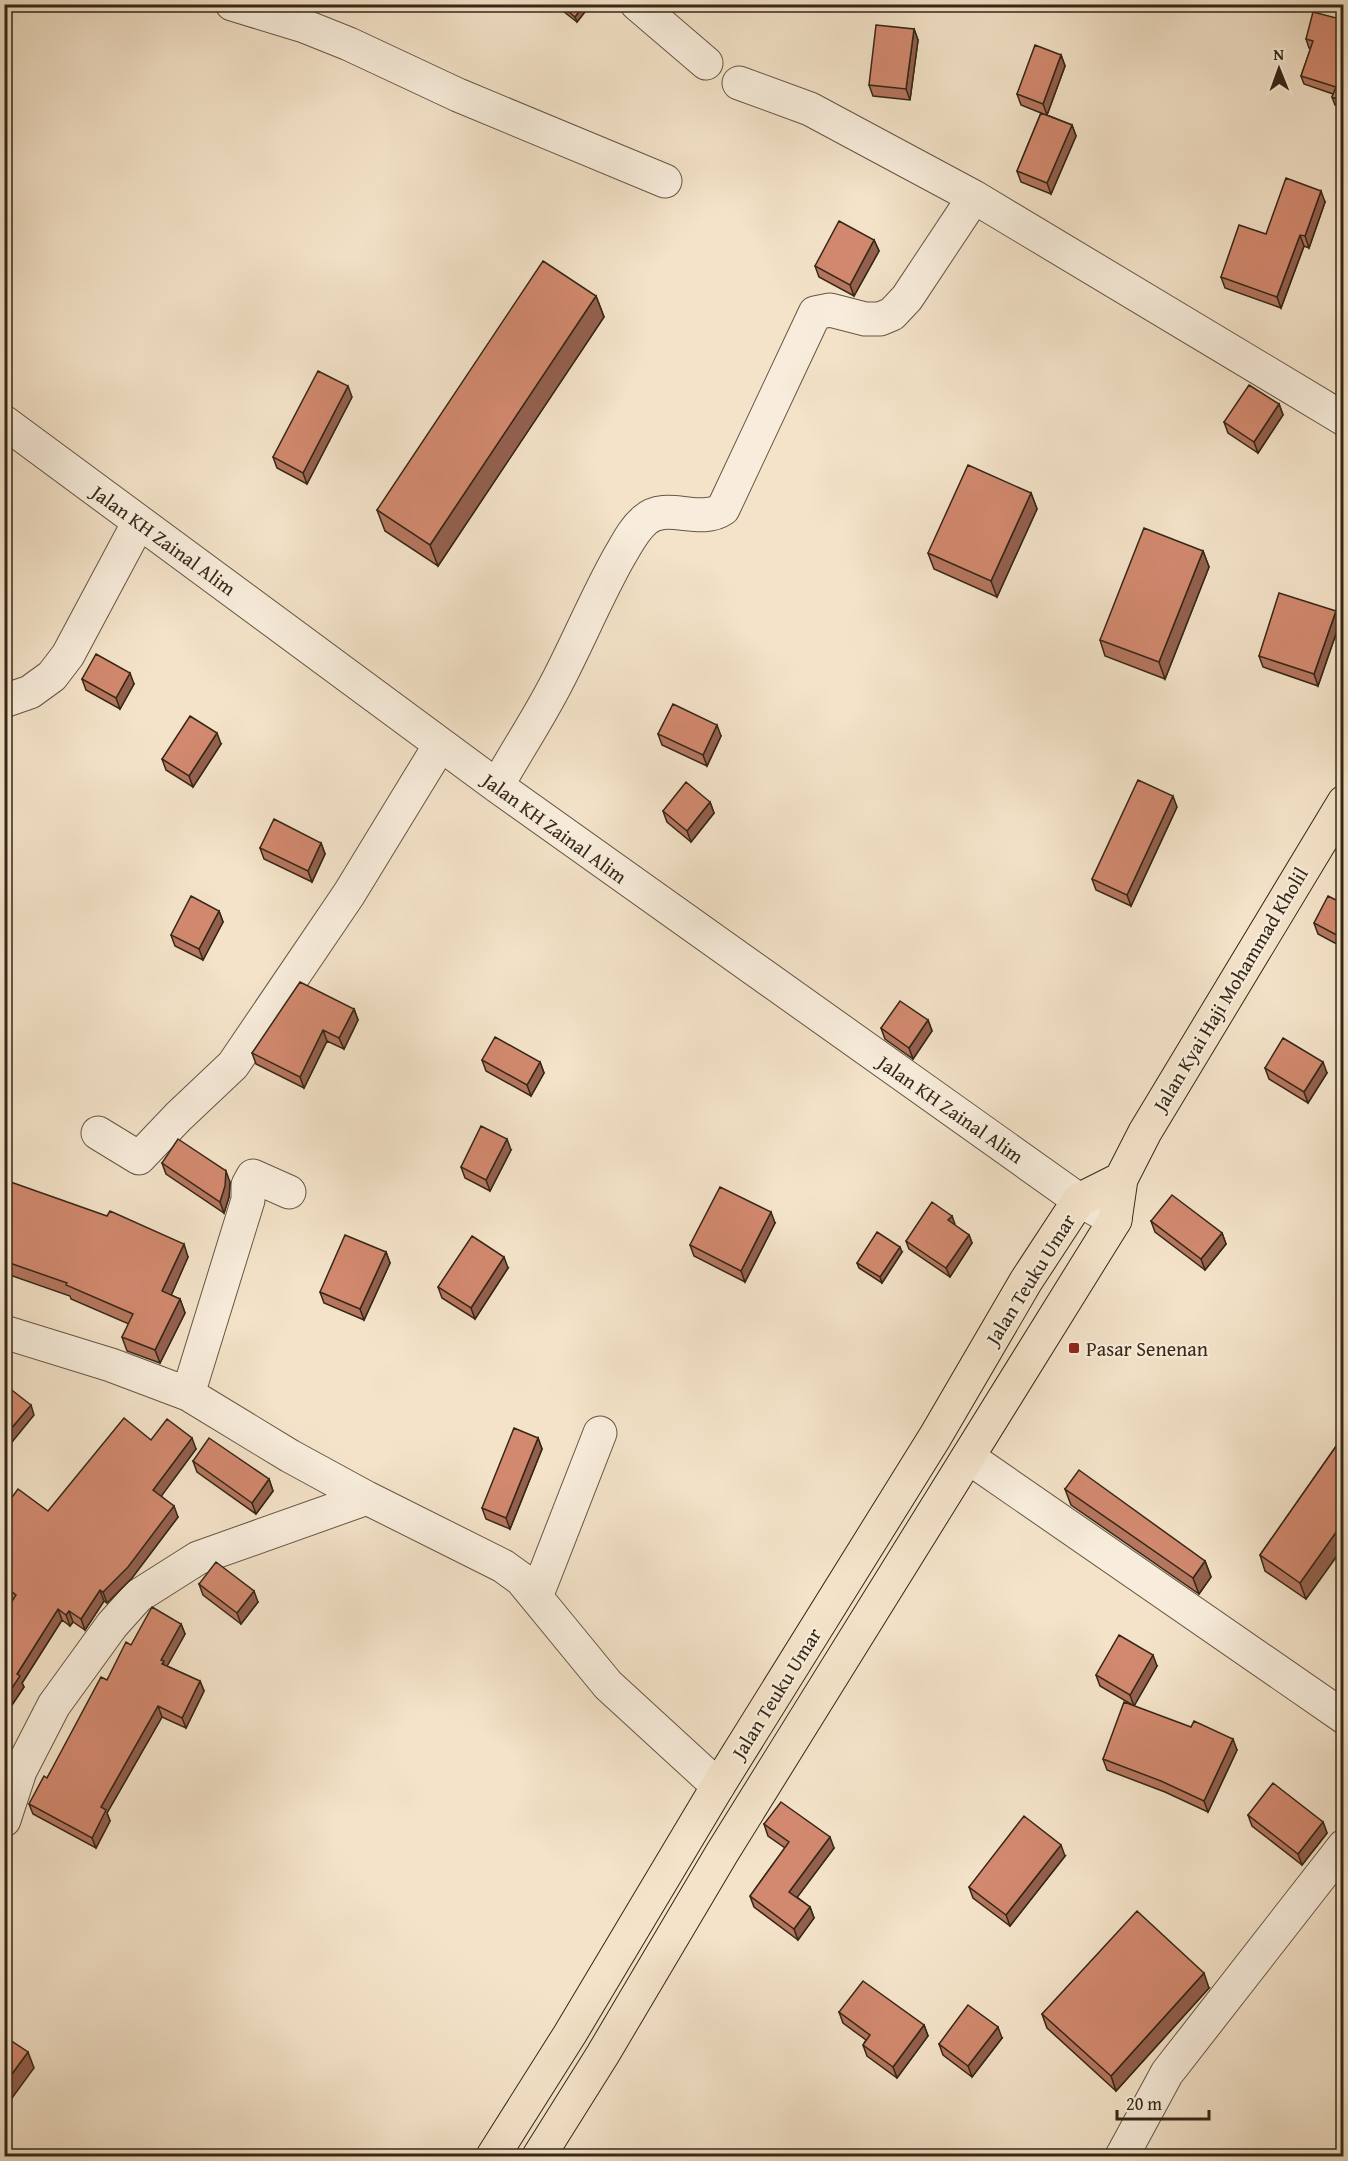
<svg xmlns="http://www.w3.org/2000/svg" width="1348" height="2161" font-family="'Gentium Book Plus',serif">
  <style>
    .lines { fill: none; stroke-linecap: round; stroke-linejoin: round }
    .minor-casing { stroke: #655643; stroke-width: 35 }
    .major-casing { stroke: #352716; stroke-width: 35 }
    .minor { stroke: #f8eddc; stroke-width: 33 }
    .major { stroke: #f4e3c9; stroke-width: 33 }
    .wall { fill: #b5765f; stroke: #352716; stroke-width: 1.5 }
    .shaded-wall { fill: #93604e; stroke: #352716; stroke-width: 1.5 }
    .building { fill: #d2896f; stroke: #352716; stroke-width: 1.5 }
    .poi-dot { fill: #8f2418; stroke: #f8eddc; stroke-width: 2 }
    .labels { text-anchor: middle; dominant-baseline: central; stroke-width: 4.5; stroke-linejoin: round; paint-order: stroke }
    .street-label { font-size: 20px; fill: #352716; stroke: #f8eddc }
    .poi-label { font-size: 20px; fill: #352716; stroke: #f8eddc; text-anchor: start }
  </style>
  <rect width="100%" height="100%" fill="#f4e3c9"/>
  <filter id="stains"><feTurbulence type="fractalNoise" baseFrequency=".00333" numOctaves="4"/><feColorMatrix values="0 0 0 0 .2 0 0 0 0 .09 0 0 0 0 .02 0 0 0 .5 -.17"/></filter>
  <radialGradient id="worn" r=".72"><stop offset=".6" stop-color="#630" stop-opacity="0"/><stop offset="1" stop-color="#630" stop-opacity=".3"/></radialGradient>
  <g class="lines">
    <g class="minor-casing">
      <path id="minor" d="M 232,4 L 304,26 L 349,44 L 458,95 L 665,181
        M 637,4 L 706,63
        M 739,83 L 810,109 L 974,197 L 1344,419
        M 4,422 L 497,786 L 1079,1200 L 1115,1220
        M 4,701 L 30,692 L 52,676 L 68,655 L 139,522
        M 497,786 C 516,752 538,719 556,684 C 578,642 596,598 619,557 C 627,544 633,530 645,520 C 666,501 700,525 723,509 L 815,313 L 830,310 L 865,319 L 880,319 L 892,314 L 907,298 L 974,197
        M 98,1133 L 139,1158 L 178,1117 L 233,1065 L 349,894 L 440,745
        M 4,1332 L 111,1365 L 188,1394 L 290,1456 L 367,1498 L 503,1566 L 521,1579 L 608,1685 L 718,1786
        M 188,1394 L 248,1200 L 248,1185 L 253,1176 L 289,1192
        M 968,1457 L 1344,1717
        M 536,1597 L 600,1433
        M 4,1820 L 20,1771 L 54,1705 L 112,1625 L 138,1596 L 198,1558 L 367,1498
        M 1122,2156 L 1167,2073 L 1344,1846"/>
    </g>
    <g class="major-casing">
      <path id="major" d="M 493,2156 L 570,2034 L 718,1786 L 935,1437 L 1026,1281 L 1079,1200 L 1121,1179
        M 539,2156 L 603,2054 L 722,1853 L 1115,1220 L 1121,1179 L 1145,1132 L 1344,802"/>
    </g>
    <use href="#minor" class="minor"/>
    <use href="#major" class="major"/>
  </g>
  <path class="wall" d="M 554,4 L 591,4 L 577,22 Z
    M 1344,20 L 1344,109 L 1335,105 L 1332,97 L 1333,94 L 1304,84 L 1301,76 L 1311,48 L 1309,48 L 1306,39 Z
    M 914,29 L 918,40 L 910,100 L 873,96 L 869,85 Z
    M 1061,55 L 1065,66 L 1047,115 L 1072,125 L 1076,136 L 1051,194 L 1021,182 L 1017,171 L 1041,113 L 1021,105 L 1017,94 Z
    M 1325,202 L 1309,248 L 1304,246 L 1281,308 L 1225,288 L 1221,277 L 1266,234 Z
    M 874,240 L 879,251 L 854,296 L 819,277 L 815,266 Z
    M 596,296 L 604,317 L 438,566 L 385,531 L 377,510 Z
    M 352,397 L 307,484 L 277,468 L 273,457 Z
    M 1279,404 L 1283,415 L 1258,453 L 1228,433 L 1224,422 Z
    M 1031,493 L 1037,509 L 997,597 L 934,569 L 928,553 Z
    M 1203,551 L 1209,567 L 1165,679 L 1105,656 L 1100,640 Z
    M 1340,622 L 1318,686 L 1263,667 L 1259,656 Z
    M 82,679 L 134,684 L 120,709 L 86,690 Z
    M 658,734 L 721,736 L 707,766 L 662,745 Z
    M 221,744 L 193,787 L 166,770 L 162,759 Z
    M 710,802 L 714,813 L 691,842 L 667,822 L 663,811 Z
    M 1177,807 L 1131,906 L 1096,890 L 1092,879 Z
    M 321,843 L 325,854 L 312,882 L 264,859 L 260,848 Z
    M 1344,904 L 1344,948 L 1318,934 L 1314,923 Z
    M 219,911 L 223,922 L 203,960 L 175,946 L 171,935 Z
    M 354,1009 L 358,1020 L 344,1049 L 327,1041 L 304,1088 L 256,1064 L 252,1053 Z
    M 928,1020 L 932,1031 L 913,1059 L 885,1039 L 881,1028 Z
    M 482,1060 L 540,1062 L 544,1073 L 531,1096 L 486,1071 Z
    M 1265,1068 L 1327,1073 L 1308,1103 L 1269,1079 Z
    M 511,1150 L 490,1191 L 465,1178 L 461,1167 Z
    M 162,1163 L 230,1182 L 229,1197 L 224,1213 L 166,1174 Z
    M 4,1181 L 188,1257 L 171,1295 L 180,1299 L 185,1313 L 160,1363 L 127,1351 L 122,1337 L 129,1324 L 71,1299 L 70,1296 L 4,1273 Z
    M 952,1216 L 954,1225 L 969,1235 L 972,1243 L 950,1277 L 909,1249 L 906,1241 Z
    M 1151,1221 L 1222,1233 L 1226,1244 L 1205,1270 L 1155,1232 Z
    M 775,1223 L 745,1282 L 694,1256 L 690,1245 Z
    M 386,1252 L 390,1263 L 364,1320 L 324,1303 L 320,1292 Z
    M 902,1252 L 882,1283 L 859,1268 L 857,1263 Z
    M 508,1268 L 475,1319 L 442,1298 L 438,1287 Z
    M 1344,1435 L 1344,1546 L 1306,1599 L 1265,1571 L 1260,1555 Z
    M 538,1438 L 542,1449 L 510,1529 L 486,1519 L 482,1508 Z
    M 151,1440 L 196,1449 L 161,1496 L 178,1517 L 132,1578 L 107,1603 L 104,1601 L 85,1630 L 73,1622 L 70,1626 L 62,1620 L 22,1683 L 24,1687 L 4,1717 L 13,1601 L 4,1595 L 4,1508 L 48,1511 Z
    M 193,1461 L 269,1479 L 273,1491 L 256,1514 L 197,1472 Z
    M 1065,1489 L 1205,1561 L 1211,1577 L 1199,1594 L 1071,1505 Z
    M 199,1584 L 258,1602 L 241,1624 L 203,1595 Z
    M 181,1624 L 185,1634 L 167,1666 L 200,1681 L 204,1691 L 186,1728 L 162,1717 L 107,1813 L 110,1821 L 96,1848 L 33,1814 L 29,1804 L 47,1778 L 107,1680 L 131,1645 Z
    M 1157,1666 L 1134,1706 L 1237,1750 L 1208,1812 L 1165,1792 L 1107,1770 L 1103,1759 L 1131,1704 L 1100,1686 L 1096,1675 Z
    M 1248,1815 L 1323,1822 L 1327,1833 L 1302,1865 L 1252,1826 Z
    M 764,1824 L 834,1848 L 797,1897 L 810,1907 L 814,1918 L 798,1940 L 754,1907 L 750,1896 L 785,1848 L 768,1836 Z
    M 1065,1856 L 1010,1926 L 973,1898 L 969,1887 Z
    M 1209,1988 L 1116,2091 L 1047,2028 L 1042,2014 Z
    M 839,2012 L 924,2025 L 928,2036 L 897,2078 L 867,2056 L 863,2045 L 866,2040 L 843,2023 Z
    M 1002,2038 L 972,2077 L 943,2055 L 939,2044 Z"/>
  <path class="shaded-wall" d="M 585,4 L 591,4 L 577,22 L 575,17 Z
    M 914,29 L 918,40 L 910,100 L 906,89 Z
    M 1344,35 L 1344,54 L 1339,52 Z
    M 1061,55 L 1065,66 L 1047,115 L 1043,104 Z
    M 1072,125 L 1076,136 L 1051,194 L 1047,183 Z
    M 1321,191 L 1325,202 L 1309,248 L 1305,236 Z
    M 1300,235 L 1304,246 L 1281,308 L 1277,297 Z
    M 874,240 L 879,251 L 854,296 L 850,285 Z
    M 596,296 L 604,317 L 438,566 L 430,545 Z
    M 348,386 L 352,397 L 307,484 L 303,473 Z
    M 1279,404 L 1283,415 L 1258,453 L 1254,442 Z
    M 1031,493 L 1037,509 L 997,597 L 991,581 Z
    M 1203,551 L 1209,567 L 1165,679 L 1159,662 Z
    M 1336,611 L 1340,622 L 1318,686 L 1314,674 Z
    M 130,673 L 134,684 L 120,709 L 116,698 Z
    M 717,725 L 721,736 L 707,766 L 703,755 Z
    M 217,733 L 221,744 L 193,787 L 189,776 Z
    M 1173,796 L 1177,807 L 1131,906 L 1127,895 Z
    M 710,802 L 714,813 L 691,842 L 687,831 Z
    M 321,843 L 325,854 L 312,882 L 308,871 Z
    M 219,911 L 223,922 L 203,960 L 199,949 Z
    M 354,1009 L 358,1020 L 344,1049 L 339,1038 Z
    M 928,1020 L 932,1031 L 913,1059 L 909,1048 Z
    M 323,1030 L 327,1041 L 304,1088 L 300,1077 Z
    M 540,1062 L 544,1073 L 531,1096 L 527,1085 Z
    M 1323,1062 L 1327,1073 L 1308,1103 L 1304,1092 Z
    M 507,1139 L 511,1150 L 490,1191 L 486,1180 Z
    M 226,1171 L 230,1182 L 229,1197 L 224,1213 L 220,1202 Z
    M 771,1212 L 775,1223 L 745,1282 L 741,1271 Z
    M 952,1216 L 955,1224 L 951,1229 L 948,1220 Z
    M 1222,1233 L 1226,1244 L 1205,1270 L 1201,1259 Z
    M 969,1235 L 972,1243 L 950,1277 L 946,1268 Z
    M 184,1244 L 188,1257 L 167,1305 L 162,1291 Z
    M 900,1247 L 902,1252 L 882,1283 L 880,1277 Z
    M 386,1252 L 390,1263 L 364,1320 L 360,1309 Z
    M 504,1257 L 508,1268 L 475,1319 L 471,1308 Z
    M 180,1299 L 185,1313 L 160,1363 L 155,1350 Z
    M 31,1405 L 34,1415 L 4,1452 L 4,1437 Z
    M 192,1438 L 196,1449 L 157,1502 L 153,1490 Z
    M 538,1438 L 542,1449 L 510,1529 L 506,1518 Z
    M 269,1479 L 273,1491 L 256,1514 L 252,1503 Z
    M 174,1506 L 178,1517 L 132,1578 L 107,1603 L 103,1592 Z
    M 1344,1521 L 1344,1546 L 1306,1599 L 1300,1583 Z
    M 1205,1561 L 1211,1577 L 1199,1594 L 1193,1578 Z
    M 100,1590 L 104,1601 L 85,1630 L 81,1619 Z
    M 254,1591 L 258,1602 L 241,1624 L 237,1613 Z
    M 58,1609 L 62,1620 L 22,1683 L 24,1687 L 4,1717 L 4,1700 L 17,1674 Z
    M 69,1611 L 73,1622 L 70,1626 L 66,1615 Z
    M 181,1624 L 185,1634 L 166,1668 L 161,1660 Z
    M 1153,1655 L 1157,1666 L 1134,1706 L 1130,1695 Z
    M 200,1681 L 204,1691 L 186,1728 L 182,1718 Z
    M 158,1706 L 162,1717 L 107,1813 L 110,1821 L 96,1848 L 92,1838 L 101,1807 Z
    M 1233,1739 L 1237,1750 L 1208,1812 L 1204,1801 Z
    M 1323,1822 L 1327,1833 L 1302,1865 L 1298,1854 Z
    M 830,1837 L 834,1848 L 793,1903 L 789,1892 Z
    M 1061,1845 L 1065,1856 L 1010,1926 L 1006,1915 Z
    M 810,1907 L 814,1918 L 798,1940 L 794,1929 Z
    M 1204,1973 L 1209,1988 L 1116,2091 L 1111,2076 Z
    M 924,2025 L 928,2036 L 897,2078 L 893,2067 Z
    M 998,2027 L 1002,2038 L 972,2077 L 968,2066 Z
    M 28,2052 L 34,2068 L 4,2109 L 4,2085 Z"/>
  <path class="building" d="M 559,4 L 585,4 L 575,17 Z
    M 1313,12 L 1344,20 L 1344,35 L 1339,52 L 1344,54 L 1344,102 L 1332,97 L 1336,87 L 1301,76 L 1313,41 L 1306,39 Z
    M 876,25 L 914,29 L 906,89 L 869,85 Z
    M 1035,45 L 1061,55 L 1043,104 L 1017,94 Z
    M 1041,113 L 1072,125 L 1047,183 L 1017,171 Z
    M 1286,178 L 1321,191 L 1305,236 L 1300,235 L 1277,297 L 1221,277 L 1239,225 L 1266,234 Z
    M 839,221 L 874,240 L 850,285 L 815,266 Z
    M 543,261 L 596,296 L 430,545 L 377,510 Z
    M 318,371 L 348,386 L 303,473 L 273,457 Z
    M 1249,385 L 1279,404 L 1254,442 L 1224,422 Z
    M 968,465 L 1031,493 L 991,581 L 928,553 Z
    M 1144,528 L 1203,551 L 1159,662 L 1100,640 Z
    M 1279,593 L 1336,611 L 1314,674 L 1259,656 Z
    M 96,654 L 130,673 L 116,698 L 82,679 Z
    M 673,704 L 717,725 L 703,755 L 658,734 Z
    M 190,716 L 217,733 L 189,776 L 162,759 Z
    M 1138,780 L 1173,796 L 1127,895 L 1092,879 Z
    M 686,782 L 710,802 L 687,831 L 663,811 Z
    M 274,819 L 321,843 L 308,871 L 260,848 Z
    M 191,896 L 219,911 L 199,949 L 171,935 Z
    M 1328,896 L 1344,904 L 1344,939 L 1314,923 Z
    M 300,982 L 354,1009 L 339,1038 L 323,1030 L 300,1077 L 252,1053 Z
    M 900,1001 L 928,1020 L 909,1048 L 881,1028 Z
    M 495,1037 L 540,1062 L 527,1085 L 482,1060 Z
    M 1283,1038 L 1323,1062 L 1304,1092 L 1265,1068 Z
    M 481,1126 L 507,1139 L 486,1180 L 461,1167 Z
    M 178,1139 L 226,1171 L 225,1186 L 220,1202 L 162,1163 Z
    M 5,1180 L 107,1216 L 110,1211 L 184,1244 L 162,1291 L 180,1299 L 155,1350 L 122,1337 L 133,1314 L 66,1285 L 67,1283 L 4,1261 Z
    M 720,1187 L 771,1212 L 741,1271 L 690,1245 Z
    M 1172,1195 L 1222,1233 L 1201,1259 L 1151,1221 Z
    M 932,1202 L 952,1216 L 948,1220 L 969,1235 L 946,1268 L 906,1241 Z
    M 877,1232 L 900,1247 L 880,1277 L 857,1263 Z
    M 345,1235 L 386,1252 L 360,1309 L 320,1292 Z
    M 472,1236 L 504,1257 L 471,1308 L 438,1287 Z
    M 4,1384 L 31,1405 L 4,1437 Z
    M 124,1418 L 151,1440 L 167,1419 L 192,1438 L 153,1490 L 174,1506 L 128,1567 L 103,1592 L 100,1590 L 81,1619 L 69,1611 L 66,1615 L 58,1609 L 17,1674 L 20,1676 L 4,1700 L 4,1614 L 16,1595 L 4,1586 L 4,1508 L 18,1489 L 48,1511 Z
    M 514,1428 L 538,1438 L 506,1518 L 482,1508 Z
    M 1344,1435 L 1344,1521 L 1300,1583 L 1260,1555 Z
    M 209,1438 L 269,1479 L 252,1503 L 193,1461 Z
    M 1079,1470 L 1205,1561 L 1193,1578 L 1065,1489 Z
    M 216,1562 L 254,1591 L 237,1613 L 199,1584 Z
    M 152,1607 L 181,1624 L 161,1660 L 164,1661 L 162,1664 L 200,1681 L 182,1718 L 158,1706 L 101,1807 L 106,1810 L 92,1838 L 29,1804 L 44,1776 L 47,1778 L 101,1677 L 107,1680 L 126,1642 L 131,1645 Z
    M 1119,1635 L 1153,1655 L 1130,1695 L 1096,1675 Z
    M 1124,1702 L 1191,1727 L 1194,1721 L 1233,1739 L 1204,1801 L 1161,1781 L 1103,1759 Z
    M 1273,1783 L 1323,1822 L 1298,1854 L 1248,1815 Z
    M 781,1802 L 830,1837 L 789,1892 L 810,1907 L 794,1929 L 750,1896 L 789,1842 L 764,1824 Z
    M 1024,1816 L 1061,1845 L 1006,1915 L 969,1887 Z
    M 1137,1911 L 1204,1973 L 1111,2076 L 1042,2014 Z
    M 863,1981 L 924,2025 L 893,2067 L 863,2045 L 870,2035 L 839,2012 Z
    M 968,2005 L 998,2027 L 968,2066 L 939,2044 Z
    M 4,2036 L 28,2052 L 4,2085 Z"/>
  <rect class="poi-dot" x="1068" y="1342" width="12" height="12" rx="3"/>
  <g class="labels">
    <g class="street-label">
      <text transform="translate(164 540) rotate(36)">Jalan KH Zainal Alim</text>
      <text transform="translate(555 828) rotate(36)">Jalan KH Zainal Alim</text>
      <text transform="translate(1230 989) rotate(-59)">Jalan Kyai Haji Mohammad Kholil</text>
      <text transform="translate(951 1109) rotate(35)">Jalan KH Zainal Alim</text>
      <text transform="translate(1030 1279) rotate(-58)">Jalan Teuku Umar</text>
      <text transform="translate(776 1693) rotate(-58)">Jalan Teuku Umar</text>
    </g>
    <g class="poi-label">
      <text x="1086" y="1348">Pasar Senenan</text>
    </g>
  </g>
  <rect width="1348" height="2161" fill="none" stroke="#f4e3c9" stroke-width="24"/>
  <rect x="6" y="6" width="1336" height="2149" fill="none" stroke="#352716" stroke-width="3"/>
  <rect x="12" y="12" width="1324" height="2137" fill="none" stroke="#352716" stroke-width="1.5"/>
  <g transform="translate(1279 69) rotate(359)" stroke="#f8eddc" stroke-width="4.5" paint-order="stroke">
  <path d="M0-4.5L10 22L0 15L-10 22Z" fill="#352716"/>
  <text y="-9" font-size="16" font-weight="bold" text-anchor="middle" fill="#352716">N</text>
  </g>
  <path d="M1117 2110v9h92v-9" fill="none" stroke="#352716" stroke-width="3"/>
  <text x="1126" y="2110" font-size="18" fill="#352716" stroke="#f8eddc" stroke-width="4.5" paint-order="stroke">20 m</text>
  <rect width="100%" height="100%" filter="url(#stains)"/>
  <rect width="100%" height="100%" fill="url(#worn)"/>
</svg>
